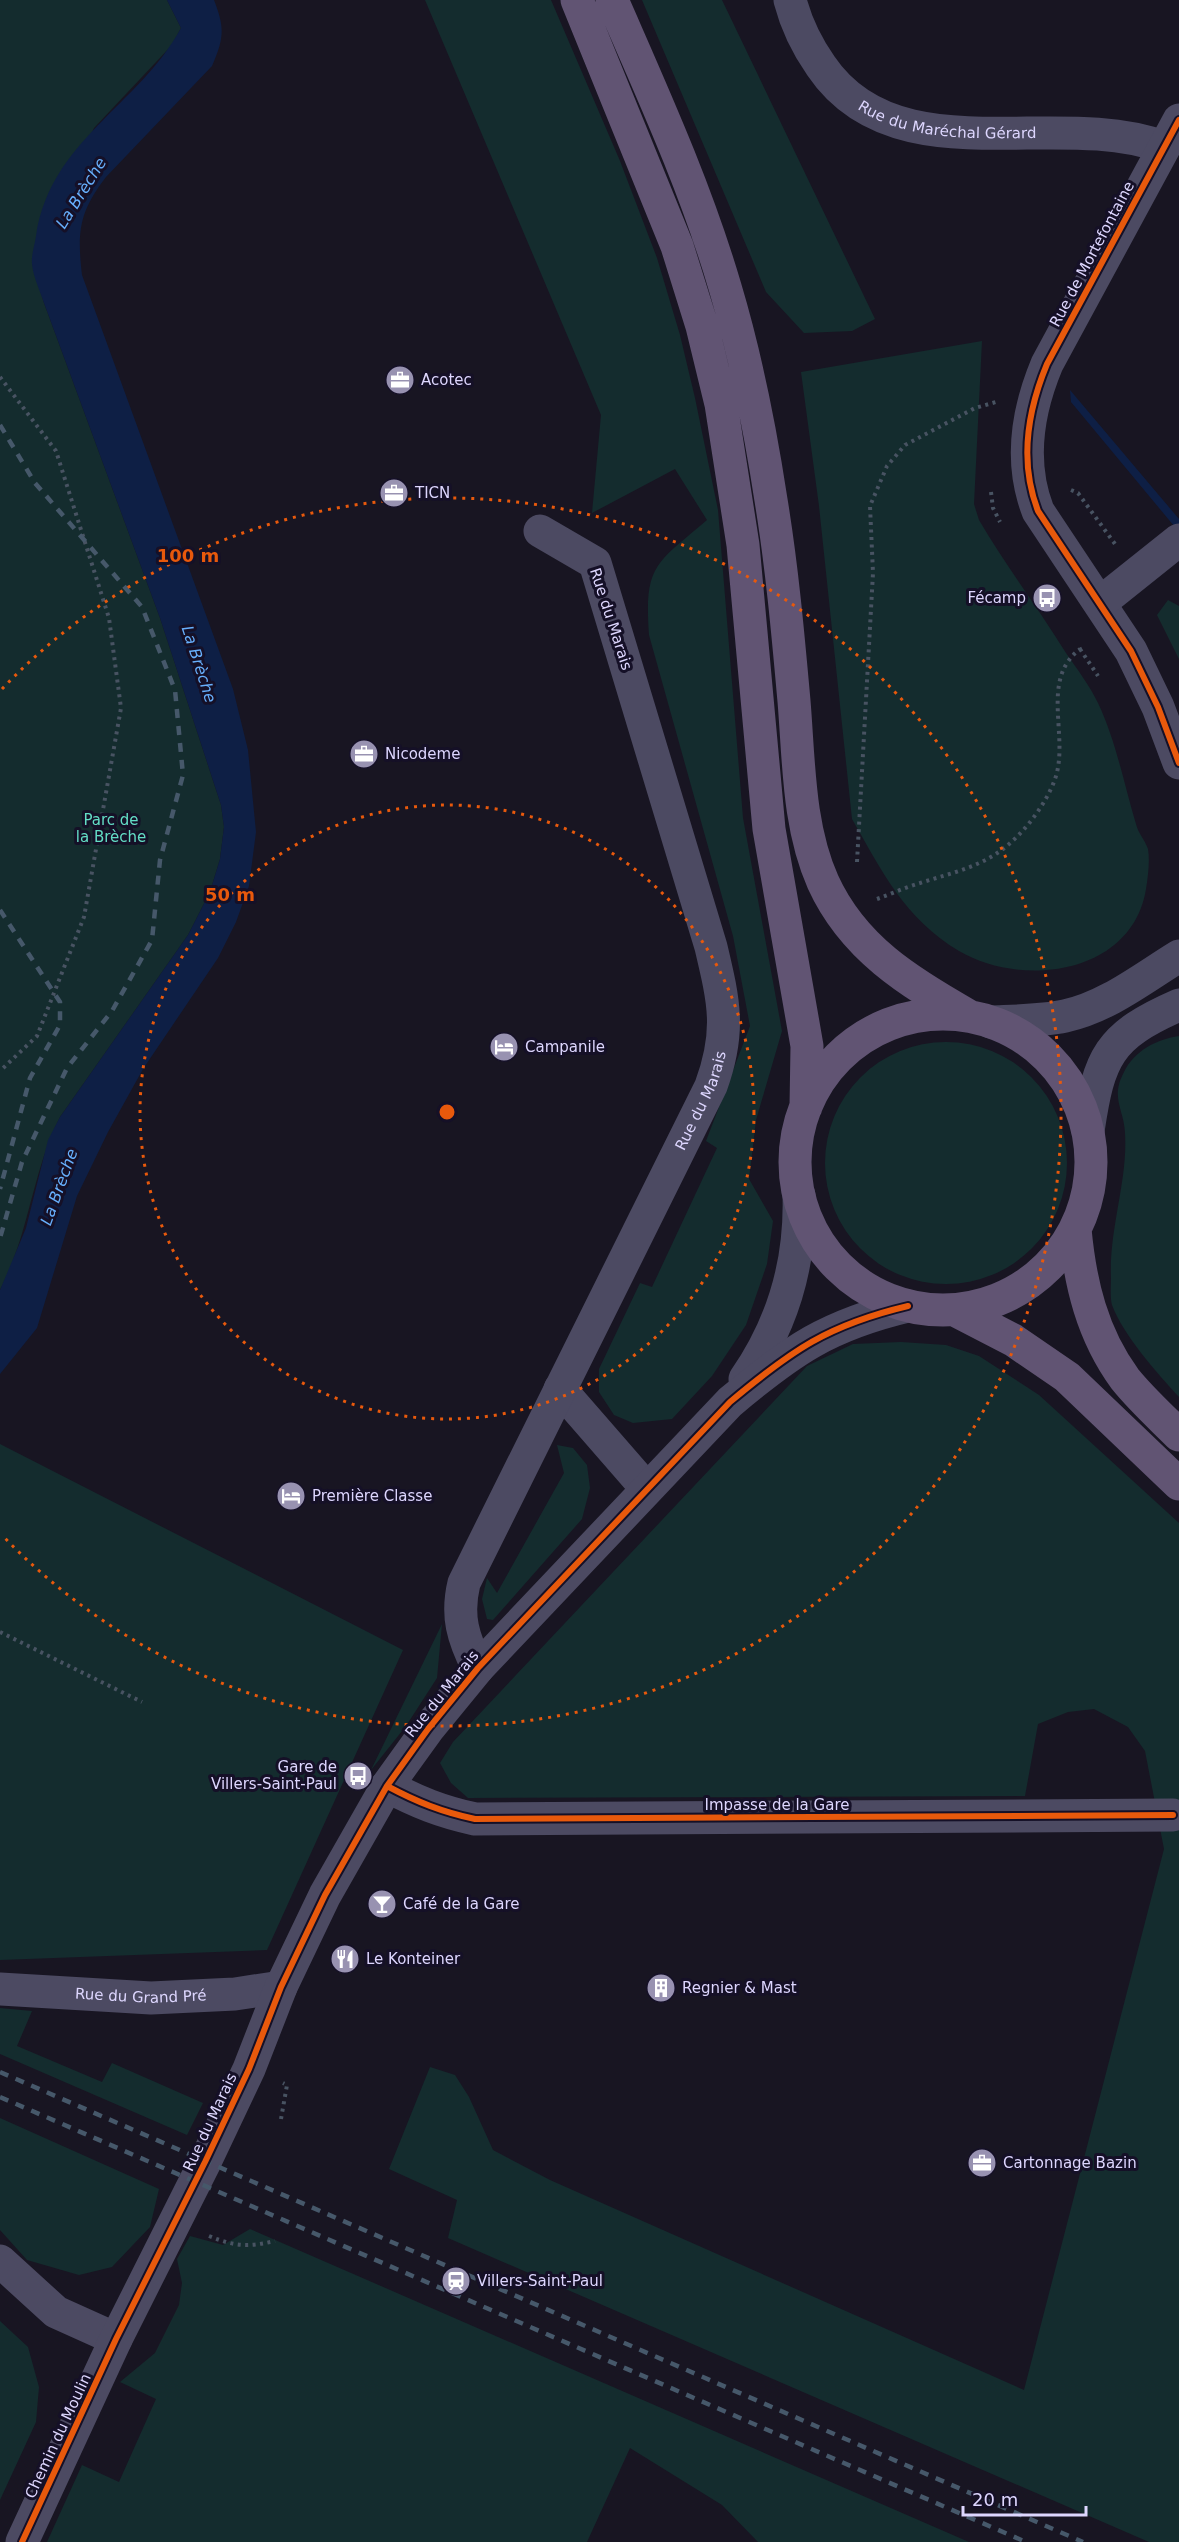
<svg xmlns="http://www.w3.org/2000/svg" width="1179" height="2542" font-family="'DejaVu Sans',sans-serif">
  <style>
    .green { fill: #142c2e }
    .water { fill: #0e1f45 }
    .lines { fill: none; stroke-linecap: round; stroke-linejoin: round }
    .path { stroke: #485362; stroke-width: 4; stroke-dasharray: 3 4.5; stroke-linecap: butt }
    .minor { stroke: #4c4a62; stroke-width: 33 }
    .major { stroke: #615473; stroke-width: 33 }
    .rail { stroke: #46586a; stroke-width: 4.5; stroke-dasharray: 9 8; stroke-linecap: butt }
    .cycleway-casing { stroke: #151027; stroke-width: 10 }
    .cycleway { stroke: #e8590c; stroke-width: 6 }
    .ring { fill: none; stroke: #e8590c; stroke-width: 3; stroke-dasharray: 3 6 }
    .labels { text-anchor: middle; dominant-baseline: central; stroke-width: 6; stroke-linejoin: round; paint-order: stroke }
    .street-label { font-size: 15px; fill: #ddd6fe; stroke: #151027 }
    .poi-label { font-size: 15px; fill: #ddd6fe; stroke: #151027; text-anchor: start }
    .park-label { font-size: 15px; fill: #63ddc5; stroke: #151027 }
    .water-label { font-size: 16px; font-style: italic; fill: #67affc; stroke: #151027 }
    .centre { fill: #e8590c; stroke: #151027; stroke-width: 3 }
    .ring-label { font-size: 18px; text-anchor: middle; font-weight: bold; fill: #e8590c; stroke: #151027; stroke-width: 6; stroke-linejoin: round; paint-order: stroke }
  </style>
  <rect width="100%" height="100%" fill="#181522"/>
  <path class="green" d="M 0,0 L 167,0 L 181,28 L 172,45 L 94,128 L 32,263 L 44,303 L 160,618 L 221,805 L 224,827 L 220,859 L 210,892 L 188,935 L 60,1117 C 32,1172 29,1235 0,1290 Z
    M 425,0 L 551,0 L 620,161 L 657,258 L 680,335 L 695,398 L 718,510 L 743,818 L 782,1031 L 756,1120 L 749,1179 L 773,1221 L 767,1264 L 746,1325 L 712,1376 L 672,1419 L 633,1423 L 614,1415 L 599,1392 L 599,1369 L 640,1283 L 652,1287 L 717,1148 L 706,1141 L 750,1026 L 733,936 L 649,635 C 644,564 656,564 707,520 L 675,469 L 592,513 L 601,415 Z
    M 642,0 L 722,0 L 875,319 L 852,331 L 804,333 L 766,292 Z
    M 982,341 L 974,504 L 979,520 C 1006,566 1038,608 1066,653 C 1077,669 1090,686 1098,703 C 1116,741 1124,784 1136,824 C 1138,833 1145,840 1148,849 C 1150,861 1148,877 1146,889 C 1132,975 1022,988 959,951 C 904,918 882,871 852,819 L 819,506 L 801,372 Z
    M 1168,600 L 1179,606 L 1179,659 L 1157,615 Z
    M 1179,1036 L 1179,1397 C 1158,1374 1123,1335 1112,1305 C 1110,1298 1111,1286 1111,1278 C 1109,1228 1128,1181 1125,1133 C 1124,1109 1110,1098 1124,1072 C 1134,1051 1157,1039 1179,1036 Z
    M825 1163a121 121 0 1 1 242 0a121 121 0 1 1-242 0Z
    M 901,1342 L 946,1345 L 979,1356 L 1039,1395 L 1179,1523 L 1179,2542 L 1149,2542 L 448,2238 L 457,2200 L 389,2169 L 430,2067 L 455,2075 L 469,2097 L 493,2150 L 550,2180 L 1024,2390 L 1164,1849 L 1145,1751 L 1128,1727 L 1094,1709 L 1068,1712 L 1038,1724 L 1025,1796 L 468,1798 L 451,1783 L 440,1763 L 453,1742 L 807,1366 L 853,1344 Z
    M 0,1444 L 403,1650 L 267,1950 L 0,1960 Z
    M 557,1445 L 573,1448 L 587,1465 L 590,1488 L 582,1519 L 493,1620 L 487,1619 L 482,1599 L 487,1578 L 497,1593 L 564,1473 Z
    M 442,1624 L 437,1678 L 406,1726 L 371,1770 Z
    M 0,2008 L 32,2011 L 17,2046 L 102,2082 L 112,2063 L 203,2103 L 187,2135 L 0,2054 Z
    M 0,2118 L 159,2189 L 150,2227 L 112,2267 L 79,2275 L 27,2260 L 0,2230 Z
    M 250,2229 L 969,2542 L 758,2542 L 722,2505 L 630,2448 L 587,2542 L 47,2542 L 82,2465 L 119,2482 L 156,2399 L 120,2382 L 155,2353 L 179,2305 L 182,2283 L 177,2259 L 190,2236 L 223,2245 Z
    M 0,2321 L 28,2347 L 39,2387 L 36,2422 L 0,2500 Z"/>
  <path class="water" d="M 167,0 L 214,0 C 225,28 224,38 212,66 L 106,177 C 79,212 77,232 82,275 L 233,689 L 248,750 L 256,832 L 249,886 L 236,922 L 218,958 L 143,1069 L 108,1132 L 77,1196 L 37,1328 L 0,1374 L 0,1290 L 26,1228 L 48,1140 L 60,1117 L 188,935 L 210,892 L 220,859 L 224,827 L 221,805 L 160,618 L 44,303 C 40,291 33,276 32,264 C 31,255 35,244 36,236 C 51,139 138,107 181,28 Z
    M 1070,390 L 1179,519 L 1179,532 L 1071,402 Z"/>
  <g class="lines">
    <path class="path" d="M 0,377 L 56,451 L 109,618 L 121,708 L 84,917 L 37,1036 L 0,1071
      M 1071,490 L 1078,493 L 1115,544
      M 991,492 L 993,508 L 1000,522
      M 1080,649 L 1098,676
      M 857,862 L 873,573 L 870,506 L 887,466 L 905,445 L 975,408 L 996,402
      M 877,899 C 891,894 906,887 920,883 C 951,873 982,867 1008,845 C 1027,829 1047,802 1055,779 C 1070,737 1039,680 1080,649 L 1078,645
      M 0,1632 L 142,1702
      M 281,2119 L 287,2085 L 283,2083
      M 209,2236 C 236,2247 248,2247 275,2241"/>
    <g class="minor">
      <path id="s1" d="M 790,0 C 796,23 807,46 821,66 C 896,177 1057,107 1163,147"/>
      <path d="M 1179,120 L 1047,364 C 1027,412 1019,462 1038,511 L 1131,651 L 1158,707 L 1179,763"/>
      <path d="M 1100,603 L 1179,540"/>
      <path d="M 991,1022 C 1015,1021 1041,1021 1065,1016 C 1107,1007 1143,978 1179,956"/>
      <path d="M 1088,1131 C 1099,1057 1108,1036 1179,1005"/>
      <path d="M 745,1379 C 783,1324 801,1262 799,1195"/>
      <path d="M 560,1389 L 647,1489"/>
      <path id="s2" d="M 478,1668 C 463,1638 456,1616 464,1583 L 711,1086 C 731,1031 724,1002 711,947 L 595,563 L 540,531"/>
      <path d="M 387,1786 C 417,1802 442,1812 475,1819 L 1173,1815"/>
      <path id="s3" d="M 0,1989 L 151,1998 L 235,1994 L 281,1987"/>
      <path d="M 0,2261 L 56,2312 L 116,2339"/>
      <path d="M 22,2542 L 116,2339 L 205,2162 L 249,2069 L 281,1987 L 325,1895 L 387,1786 L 428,1729 L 478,1668 L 730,1402 C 792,1350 828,1325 908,1306"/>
    </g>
    <path class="major" d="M 577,0 L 677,246 L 702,326 L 721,404 L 743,545 L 769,829 L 807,1046 L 806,1107
      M 612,0 C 653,94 696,188 725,287 C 746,357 760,428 771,500 C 782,567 788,634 794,701 C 799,761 798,826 823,882 C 853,948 909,982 969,1016
      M795 1162a148 148 0 1 1 296 0a148 148 0 1 1-296 0Z
      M 1075,1229 C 1080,1283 1092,1334 1125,1379 C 1141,1399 1161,1417 1179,1435
      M 955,1310 L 1013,1340 L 1067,1377 L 1179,1484"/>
    <path class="rail" d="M 0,425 L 35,483 L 142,607 L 175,690 L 183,775 L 160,860 L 152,940 L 112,1011 L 67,1068 L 22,1162 L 0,1238
      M 0,910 L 60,1002 L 60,1025 L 30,1078 L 0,1189
      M 0,2072 L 1083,2542
      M 0,2097 L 1026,2542"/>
    <g class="cycleway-casing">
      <path id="cycleway" d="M 1179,120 L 1047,364 C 1027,412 1019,462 1038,511 L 1131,651 L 1158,707 L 1179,763
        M 387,1786 C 417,1802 442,1812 475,1819 L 1173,1815
        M 22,2542 L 116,2339 L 205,2162 L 249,2069 L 281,1987 L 325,1895 L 387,1786 L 428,1729 L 478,1668 L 730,1402 C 792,1350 828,1325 908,1306"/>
    </g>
    <use href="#cycleway" class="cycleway"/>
  </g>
  <g class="ring">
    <circle cx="447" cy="1112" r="307"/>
    <path d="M2 689A614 614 0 1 1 2 1535"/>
  </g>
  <defs>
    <g id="office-disc" transform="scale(1.5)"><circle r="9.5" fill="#9892b1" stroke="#151027"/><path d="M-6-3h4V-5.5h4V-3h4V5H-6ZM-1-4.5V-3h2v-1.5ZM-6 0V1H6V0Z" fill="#fff"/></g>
    <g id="bus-disc" transform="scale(1.5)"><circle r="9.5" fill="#9892b1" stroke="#151027"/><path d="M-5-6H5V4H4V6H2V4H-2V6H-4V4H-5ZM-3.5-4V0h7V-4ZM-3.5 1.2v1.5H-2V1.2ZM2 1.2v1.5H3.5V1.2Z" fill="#fff"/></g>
    <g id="hotel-disc" transform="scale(1.5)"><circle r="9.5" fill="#9892b1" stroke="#151027"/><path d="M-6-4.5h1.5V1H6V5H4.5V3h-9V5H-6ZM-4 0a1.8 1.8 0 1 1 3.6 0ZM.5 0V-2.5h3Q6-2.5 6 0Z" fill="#fff"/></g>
    <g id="bar-disc" transform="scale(1.5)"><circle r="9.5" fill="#9892b1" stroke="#151027"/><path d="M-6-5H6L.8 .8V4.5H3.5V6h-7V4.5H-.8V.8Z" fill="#fff"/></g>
    <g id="restaurant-disc" transform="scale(1.5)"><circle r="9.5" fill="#9892b1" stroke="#151027"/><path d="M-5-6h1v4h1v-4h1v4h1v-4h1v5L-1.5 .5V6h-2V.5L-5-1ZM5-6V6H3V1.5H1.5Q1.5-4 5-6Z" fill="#fff"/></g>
    <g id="building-disc" transform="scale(1.5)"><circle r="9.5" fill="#9892b1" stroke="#151027"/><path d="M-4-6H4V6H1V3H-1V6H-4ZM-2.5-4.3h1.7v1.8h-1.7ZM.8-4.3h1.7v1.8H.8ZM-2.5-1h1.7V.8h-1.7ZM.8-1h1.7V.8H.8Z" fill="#fff"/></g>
    <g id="station-disc" transform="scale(1.5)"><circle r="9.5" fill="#9892b1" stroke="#151027"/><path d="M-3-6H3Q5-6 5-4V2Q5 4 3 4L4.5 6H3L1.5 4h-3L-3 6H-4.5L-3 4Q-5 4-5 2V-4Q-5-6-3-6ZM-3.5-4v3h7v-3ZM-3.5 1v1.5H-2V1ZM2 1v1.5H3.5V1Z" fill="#fff"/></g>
  </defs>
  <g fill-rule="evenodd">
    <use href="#office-disc" x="400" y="380"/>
    <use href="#office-disc" x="394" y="493"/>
    <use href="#bus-disc" x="1047" y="598"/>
    <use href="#office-disc" x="364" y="754"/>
    <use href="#hotel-disc" x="504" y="1047"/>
    <use href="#hotel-disc" x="291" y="1496"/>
    <use href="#bus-disc" x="358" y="1776"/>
    <use href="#bar-disc" x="382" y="1904"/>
    <use href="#restaurant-disc" x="345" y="1959"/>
    <use href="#building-disc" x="661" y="1988"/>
    <use href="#office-disc" x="982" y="2163"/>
    <use href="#station-disc" x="456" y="2281"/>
  </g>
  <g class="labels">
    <g class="street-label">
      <text stroke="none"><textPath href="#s1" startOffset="219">Rue du Maréchal Gérard</textPath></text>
      <text transform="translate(1092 254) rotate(-62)">Rue de Mortefontaine</text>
      <text transform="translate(611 619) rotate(72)">Rue du Marais</text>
      <text stroke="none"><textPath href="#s2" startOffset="626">Rue du Marais</textPath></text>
      <text transform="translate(442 1694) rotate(-51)">Rue du Marais</text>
      <text x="777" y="1805">Impasse de la Gare</text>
      <text stroke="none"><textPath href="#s3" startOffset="141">Rue du Grand Pré</textPath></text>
      <text transform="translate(210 2122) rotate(-65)">Rue du Marais</text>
      <text transform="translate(58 2436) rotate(-65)">Chemin du Moulin</text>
    </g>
    <g class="poi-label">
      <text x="421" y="380">Acotec</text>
      <text x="415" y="493">TICN</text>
      <text x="1026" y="598" text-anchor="end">Fécamp</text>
      <text x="385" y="754">Nicodeme</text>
      <text x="525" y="1047">Campanile</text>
      <text x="312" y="1496">Première Classe</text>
      <text x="337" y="1767" text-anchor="end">Gare de<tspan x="337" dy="17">Villers-Saint-Paul</tspan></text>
      <text x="403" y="1904">Café de la Gare</text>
      <text x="366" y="1959">Le Konteiner</text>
      <text x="682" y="1988">Regnier &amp; Mast</text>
      <text x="1003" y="2163">Cartonnage Bazin</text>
      <text x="477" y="2281">Villers-Saint-Paul</text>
    </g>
    <g class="park-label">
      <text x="111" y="820">Parc de<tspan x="111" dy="17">la Brèche</tspan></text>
    </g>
    <g class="water-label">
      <text transform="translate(81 193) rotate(-58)">La Brèche</text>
      <text transform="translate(199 664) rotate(72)">La Brèche</text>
      <text transform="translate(59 1187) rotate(-70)">La Brèche</text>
    </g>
  </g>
  <circle cx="447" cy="1112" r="9" class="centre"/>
  <g class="ring-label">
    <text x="188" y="562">100 m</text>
    <text x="230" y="901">50 m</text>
  </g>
  <path d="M963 2506v9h123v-9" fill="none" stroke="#ddd6fe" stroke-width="3"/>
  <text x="972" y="2506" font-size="18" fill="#ddd6fe" stroke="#151027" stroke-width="4.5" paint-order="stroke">20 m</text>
</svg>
